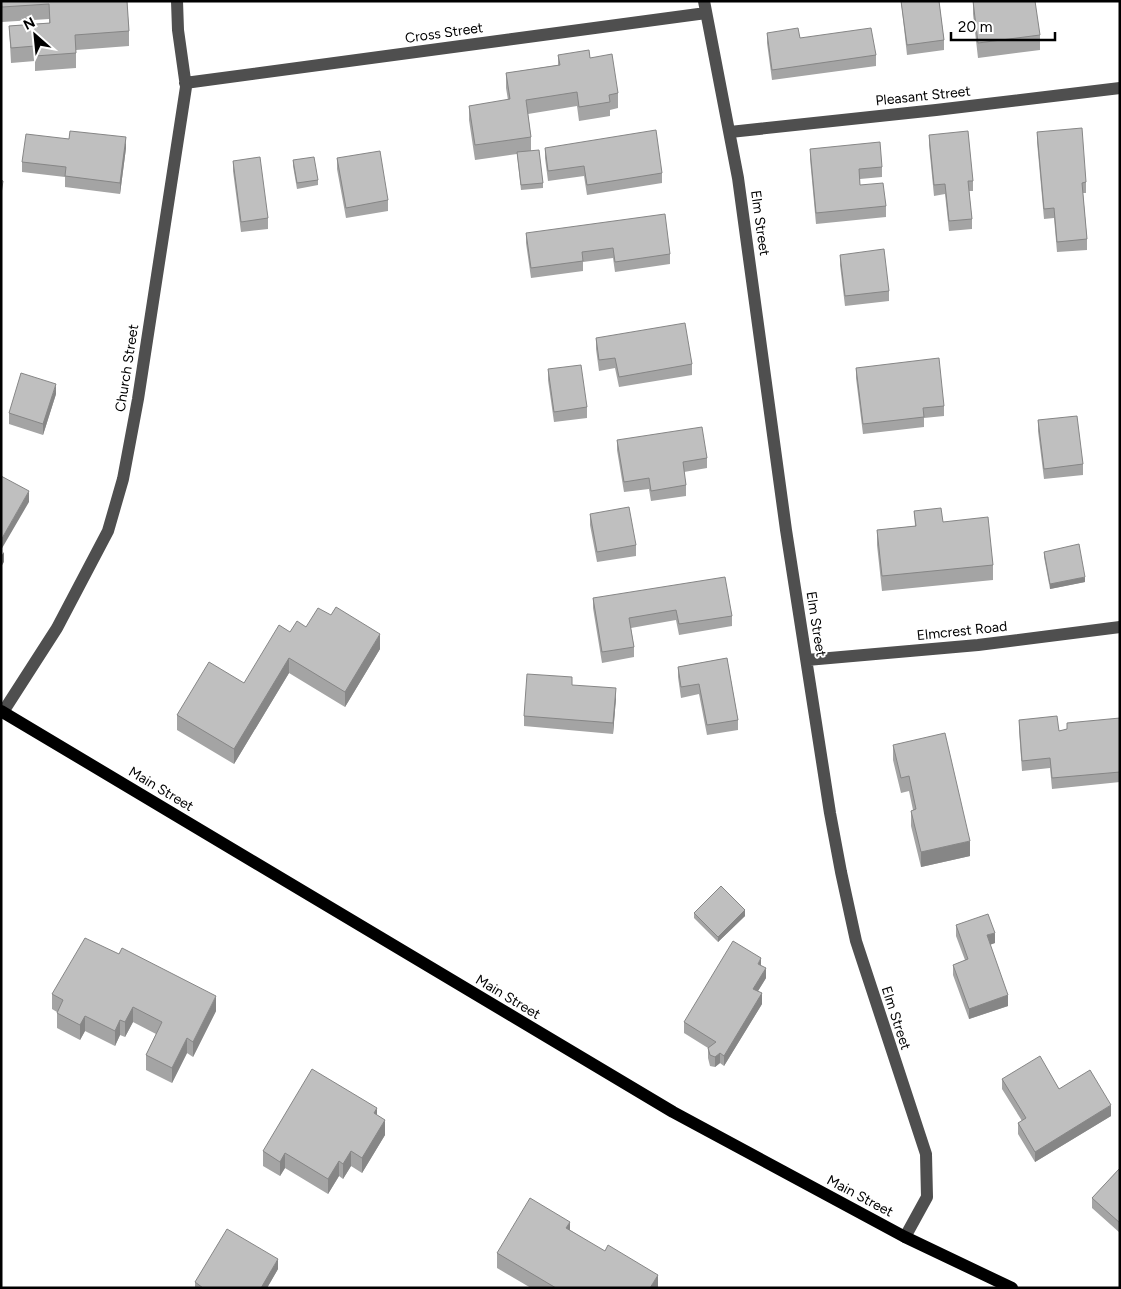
<svg xmlns="http://www.w3.org/2000/svg" width="1121" height="1289" font-family="Figtree,sans-serif">
  <style>
    .lines { fill: none; stroke-linecap: round; stroke-linejoin: round }
    .minor { stroke: #4f4f4f; stroke-width: 12 }
    .major { stroke: #000; stroke-width: 12 }
    .wall { fill: #a4a4a4 }
    .shaded-wall { fill: #868686 }
    .building { fill: #bfbfbf; stroke: #868686 }
    .labels { text-anchor: middle; dominant-baseline: central; stroke-width: 4; stroke-linejoin: round; paint-order: stroke }
    .street-label { font-size: 14px; fill: #000; stroke: #fff }
  </style>
  <rect width="100%" height="100%" fill="#fff"/>
  <g class="lines">
    <path class="minor" d="M 704,1 L 738,178 L 786,530 L 830,813 L 841,872 L 856,941 L 926,1154 L 927,1197 L 905,1237
      M 185,83 L 706,13
      M 730,132 L 936,110 L 1120,88
      M 807,660 L 978,645 L 1120,627
      M 3,712 L 57,628 L 108,531 L 123,479 L 138,399 L 186,87 L 178,30 L 177,1"/>
    <path class="major" d="M 1,711 L 673,1112 L 905,1237 L 1012,1288"/>
  </g>
  <path class="wall" d="M 1,1 L 127,1 L 129,31 L 129,46 L 76,50 L 76,68 L 35,71 L 35,61 L 11,63 L 9,26 L 49,23 L 49,19 L 2,22 Z
    M 901,1 L 939,1 L 944,40 L 944,50 L 907,55 Z
    M 973,1 L 1040,35 L 1040,50 L 978,58 L 973,14 Z
    M 767,33 L 876,55 L 876,66 L 772,80 L 767,43 Z
    M 558,55 L 590,58 L 618,93 L 618,108 L 610,110 L 610,116 L 579,121 L 577,106 L 528,114 L 531,137 L 531,150 L 543,183 L 543,188 L 521,190 L 517,154 L 475,160 L 469,120 L 469,106 L 508,100 L 506,88 L 506,73 L 558,65 Z
    M 1037,132 L 1086,182 L 1086,193 L 1083,193 L 1087,239 L 1087,250 L 1057,252 L 1054,218 L 1044,219 L 1037,142 Z
    M 929,135 L 973,181 L 973,191 L 969,191 L 972,219 L 972,229 L 949,231 L 945,194 L 934,196 L 929,145 Z
    M 126,148 L 120,194 L 65,187 L 65,177 L 22,172 L 22,162 Z
    M 545,148 L 662,173 L 662,183 L 587,195 L 584,176 L 548,181 L 545,158 Z
    M 810,149 L 882,167 L 882,177 L 860,179 L 860,185 L 886,206 L 886,217 L 816,224 L 810,159 Z
    M 337,158 L 388,200 L 388,211 L 346,218 L 337,169 Z
    M 293,160 L 318,180 L 318,185 L 297,189 L 293,166 Z
    M 233,161 L 268,218 L 268,229 L 241,232 L 233,171 Z
    M 526,233 L 670,254 L 670,264 L 615,272 L 613,258 L 583,262 L 583,271 L 531,278 L 526,243 Z
    M 840,255 L 889,291 L 889,301 L 845,306 L 840,265 Z
    M 596,338 L 692,364 L 692,375 L 619,387 L 615,368 L 599,371 L 596,349 Z
    M 856,368 L 944,406 L 944,416 L 924,418 L 924,427 L 863,434 L 856,378 Z
    M 548,369 L 587,407 L 587,418 L 554,422 L 548,380 Z
    M 56,394 L 43,435 L 9,424 L 9,413 Z
    M 1038,420 L 1083,464 L 1083,475 L 1044,479 L 1038,431 Z
    M 617,440 L 707,458 L 707,468 L 684,472 L 686,485 L 686,496 L 651,501 L 649,489 L 624,492 L 617,450 Z
    M 914,511 L 943,522 L 993,565 L 993,580 L 882,591 L 877,545 L 877,530 L 915,526 Z
    M 590,514 L 636,545 L 636,556 L 597,562 L 590,525 Z
    M 1044,552 L 1085,582 L 1050,589 L 1044,557 Z
    M 593,598 L 732,616 L 732,626 L 679,635 L 676,620 L 631,628 L 634,647 L 634,657 L 602,663 L 593,608 Z
    M 306,627 L 380,649 L 345,707 L 289,673 L 234,764 L 177,730 L 177,715 L 244,683 L 290,632 Z
    M 727,658 L 738,720 L 738,730 L 707,735 L 699,694 L 681,698 L 678,677 L 678,667 Z
    M 616,698 L 613,734 L 524,726 L 524,716 Z
    M 1120,718 L 1120,782 L 1052,789 L 1050,768 L 1022,771 L 1019,731 L 1019,720 L 1059,731 Z
    M 893,745 L 970,856 L 921,867 L 911,826 L 911,811 L 913,810 L 909,791 L 901,793 L 893,760 Z
    M 694,913 L 745,916 L 718,942 L 694,918 Z
    M 956,925 L 995,943 L 990,944 L 1008,1006 L 969,1019 L 953,975 L 953,965 L 965,960 L 956,936 Z
    M 761,966 L 766,978 L 758,991 L 762,1004 L 724,1066 L 720,1063 L 715,1067 L 710,1066 L 708,1058 L 708,1048 L 684,1033 L 684,1022 Z
    M 52,994 L 216,1011 L 193,1057 L 187,1053 L 172,1083 L 146,1070 L 146,1055 L 156,1034 L 133,1022 L 125,1037 L 120,1035 L 115,1046 L 85,1031 L 80,1040 L 57,1028 L 57,1012 L 52,1009 Z
    M 1002,1079 L 1059,1089 L 1111,1116 L 1035,1162 L 1018,1134 L 1018,1123 L 1022,1121 L 1002,1089 Z
    M 377,1115 L 385,1135 L 362,1173 L 351,1166 L 343,1179 L 339,1176 L 328,1194 L 285,1168 L 280,1176 L 263,1166 L 263,1151 Z
    M 1120,1168 L 1120,1233 L 1092,1208 L 1092,1198 Z
    M 570,1230 L 658,1288 L 531,1288 L 497,1268 L 497,1253 Z
    M 278,1269 L 267,1288 L 195,1288 L 195,1282 Z"/>
  <path class="shaded-wall" d="M 126,137 L 126,148 L 120,194 L 120,183 Z
    M 56,384 L 56,394 L 43,435 L 43,424 Z
    M 29,491 L 29,502 L 1,550 L 1,540 Z
    M 4,552 L 4,562 L 1,567 L 1,556 Z
    M 1085,577 L 1085,582 L 1050,589 L 1050,584 Z
    M 380,634 L 380,649 L 345,707 L 345,692 Z
    M 289,658 L 289,673 L 234,764 L 234,749 Z
    M 616,688 L 616,698 L 613,734 L 613,723 Z
    M 970,841 L 970,856 L 921,867 L 921,852 Z
    M 745,910 L 745,916 L 718,942 L 718,937 Z
    M 995,933 L 995,943 L 987,946 L 987,935 Z
    M 761,958 L 761,968 L 758,964 Z
    M 766,968 L 766,978 L 753,999 L 753,989 Z
    M 762,993 L 762,1004 L 724,1066 L 724,1056 Z
    M 1008,995 L 1008,1006 L 969,1019 L 969,1009 Z
    M 216,996 L 216,1011 L 193,1057 L 193,1042 Z
    M 133,1007 L 133,1022 L 125,1037 L 125,1022 Z
    M 85,1016 L 85,1031 L 80,1040 L 80,1025 Z
    M 120,1020 L 120,1035 L 115,1046 L 115,1031 Z
    M 187,1038 L 187,1053 L 172,1083 L 172,1068 Z
    M 720,1053 L 720,1063 L 715,1067 L 715,1057 Z
    M 1111,1105 L 1111,1116 L 1035,1162 L 1035,1152 Z
    M 377,1108 L 377,1123 L 374,1113 Z
    M 385,1120 L 385,1135 L 362,1173 L 362,1158 Z
    M 351,1151 L 351,1166 L 343,1179 L 343,1164 Z
    M 285,1153 L 285,1168 L 280,1176 L 280,1162 Z
    M 339,1161 L 339,1176 L 328,1194 L 328,1179 Z
    M 570,1222 L 570,1237 L 566,1228 Z
    M 278,1259 L 278,1269 L 267,1288 L 261,1288 Z
    M 658,1275 L 658,1288 L 650,1288 Z"/>
  <path class="building" d="M 1,1 L 127,1 L 129,31 L 75,35 L 76,53 L 35,56 L 35,46 L 11,48 L 9,26 L 50,23 L 49,4 L 2,7 Z
    M 901,1 L 939,1 L 944,40 L 907,45 Z
    M 973,1 L 1035,1 L 1040,35 L 978,43 Z
    M 798,28 L 800,38 L 871,28 L 876,55 L 772,70 L 767,33 Z
    M 589,50 L 590,58 L 612,54 L 618,93 L 609,95 L 610,102 L 579,107 L 577,92 L 526,100 L 531,137 L 475,145 L 469,106 L 510,99 L 506,73 L 560,65 L 558,55 Z
    M 1082,128 L 1086,182 L 1082,183 L 1087,239 L 1057,242 L 1054,208 L 1044,209 L 1037,132 Z
    M 656,130 L 662,173 L 587,185 L 584,166 L 548,171 L 545,148 Z
    M 70,131 L 126,137 L 120,183 L 65,176 L 66,167 L 22,162 L 26,134 L 69,139 Z
    M 968,131 L 973,181 L 968,181 L 972,219 L 949,221 L 945,184 L 934,185 L 929,135 Z
    M 880,142 L 882,167 L 859,169 L 860,185 L 883,183 L 886,206 L 816,213 L 810,149 Z
    M 539,150 L 543,183 L 521,185 L 517,152 Z
    M 380,151 L 388,200 L 346,208 L 337,158 Z
    M 260,157 L 268,218 L 241,222 L 233,161 Z
    M 314,157 L 318,180 L 297,183 L 293,160 Z
    M 1,180 L 3,181 L 1,194 Z
    M 665,214 L 670,254 L 615,262 L 613,248 L 582,252 L 583,261 L 531,268 L 526,233 Z
    M 884,249 L 889,291 L 845,296 L 840,255 Z
    M 685,323 L 692,364 L 619,377 L 615,358 L 599,360 L 596,338 Z
    M 939,358 L 944,406 L 923,408 L 924,417 L 863,424 L 856,368 Z
    M 581,365 L 587,407 L 554,412 L 548,369 Z
    M 21,373 L 56,384 L 43,424 L 9,413 Z
    M 1077,416 L 1083,464 L 1044,469 L 1038,420 Z
    M 702,427 L 707,458 L 683,462 L 686,485 L 651,491 L 649,478 L 624,482 L 617,440 Z
    M 1,476 L 29,491 L 1,540 Z
    M 629,507 L 636,545 L 597,552 L 590,514 Z
    M 941,508 L 943,522 L 988,517 L 993,565 L 882,576 L 877,530 L 916,526 L 914,511 Z
    M 1079,544 L 1085,577 L 1050,584 L 1044,552 Z
    M 725,577 L 732,616 L 679,624 L 676,610 L 629,618 L 634,647 L 602,652 L 593,598 Z
    M 336,607 L 380,634 L 345,692 L 289,658 L 234,749 L 177,715 L 209,662 L 244,683 L 279,625 L 290,632 L 297,621 L 306,627 L 318,608 L 331,615 Z
    M 727,658 L 738,720 L 707,725 L 699,684 L 681,687 L 678,667 Z
    M 527,674 L 572,677 L 572,685 L 616,688 L 613,723 L 524,716 Z
    M 1057,716 L 1059,731 L 1067,729 L 1067,723 L 1120,718 L 1120,772 L 1052,778 L 1050,758 L 1022,761 L 1019,720 Z
    M 945,733 L 970,841 L 921,852 L 911,811 L 916,809 L 909,776 L 901,778 L 893,745 Z
    M 721,886 L 745,910 L 718,937 L 694,913 Z
    M 988,914 L 995,933 L 987,935 L 1008,995 L 969,1009 L 953,965 L 968,959 L 956,925 Z
    M 85,938 L 119,954 L 122,948 L 216,996 L 193,1042 L 187,1038 L 172,1068 L 146,1055 L 162,1022 L 133,1007 L 125,1022 L 120,1020 L 115,1031 L 85,1016 L 80,1025 L 57,1013 L 63,1000 L 52,994 Z
    M 733,941 L 761,958 L 758,964 L 766,968 L 753,989 L 762,993 L 724,1056 L 720,1053 L 715,1057 L 710,1055 L 708,1048 L 716,1042 L 684,1022 Z
    M 1040,1056 L 1059,1089 L 1090,1070 L 1111,1105 L 1035,1152 L 1018,1123 L 1026,1118 L 1002,1079 Z
    M 312,1069 L 377,1108 L 374,1113 L 385,1120 L 362,1158 L 351,1151 L 343,1164 L 339,1161 L 328,1179 L 285,1153 L 280,1162 L 263,1151 Z
    M 1120,1168 L 1120,1223 L 1092,1198 Z
    M 530,1198 L 570,1222 L 566,1228 L 605,1251 L 608,1245 L 658,1275 L 650,1288 L 556,1288 L 497,1253 Z
    M 227,1229 L 278,1259 L 261,1288 L 203,1288 L 195,1282 Z"/>
  <g class="labels">
    <g class="street-label">
      <text transform="translate(444 33) rotate(-8)">Cross Street</text>
      <text transform="translate(923 96) rotate(-6)">Pleasant Street</text>
      <text transform="translate(760 223) rotate(82)">Elm Street</text>
      <text transform="translate(127 368) rotate(-81)">Church Street</text>
      <text transform="translate(816 624) rotate(81)">Elm Street</text>
      <text transform="translate(962 631) rotate(-6)">Elmcrest Road</text>
      <text transform="translate(161 789) rotate(31)">Main Street</text>
      <text transform="translate(508 997) rotate(31)">Main Street</text>
      <text transform="translate(896 1018) rotate(72)">Elm Street</text>
      <text transform="translate(860 1196) rotate(28)">Main Street</text>
    </g>
  </g>
  <rect width="1121" height="1289" fill="none" stroke="#000000" stroke-width="5"/>
  <g transform="translate(35 35) rotate(333)" stroke="#ffffff" stroke-width="4" paint-order="stroke">
  <path d="M0-4L9 19L0 12L-9 19Z" fill="#000000"/>
  <text y="-8" font-size="14" font-weight="bold" text-anchor="middle" fill="#000000">N</text>
  </g>
  <path d="M951 32v8h104v-8" fill="none" stroke="#000000" stroke-width="2.5"/>
  <text x="958" y="32" font-size="15" fill="#000000" stroke="#ffffff" stroke-width="4" paint-order="stroke">20 m</text>
</svg>
